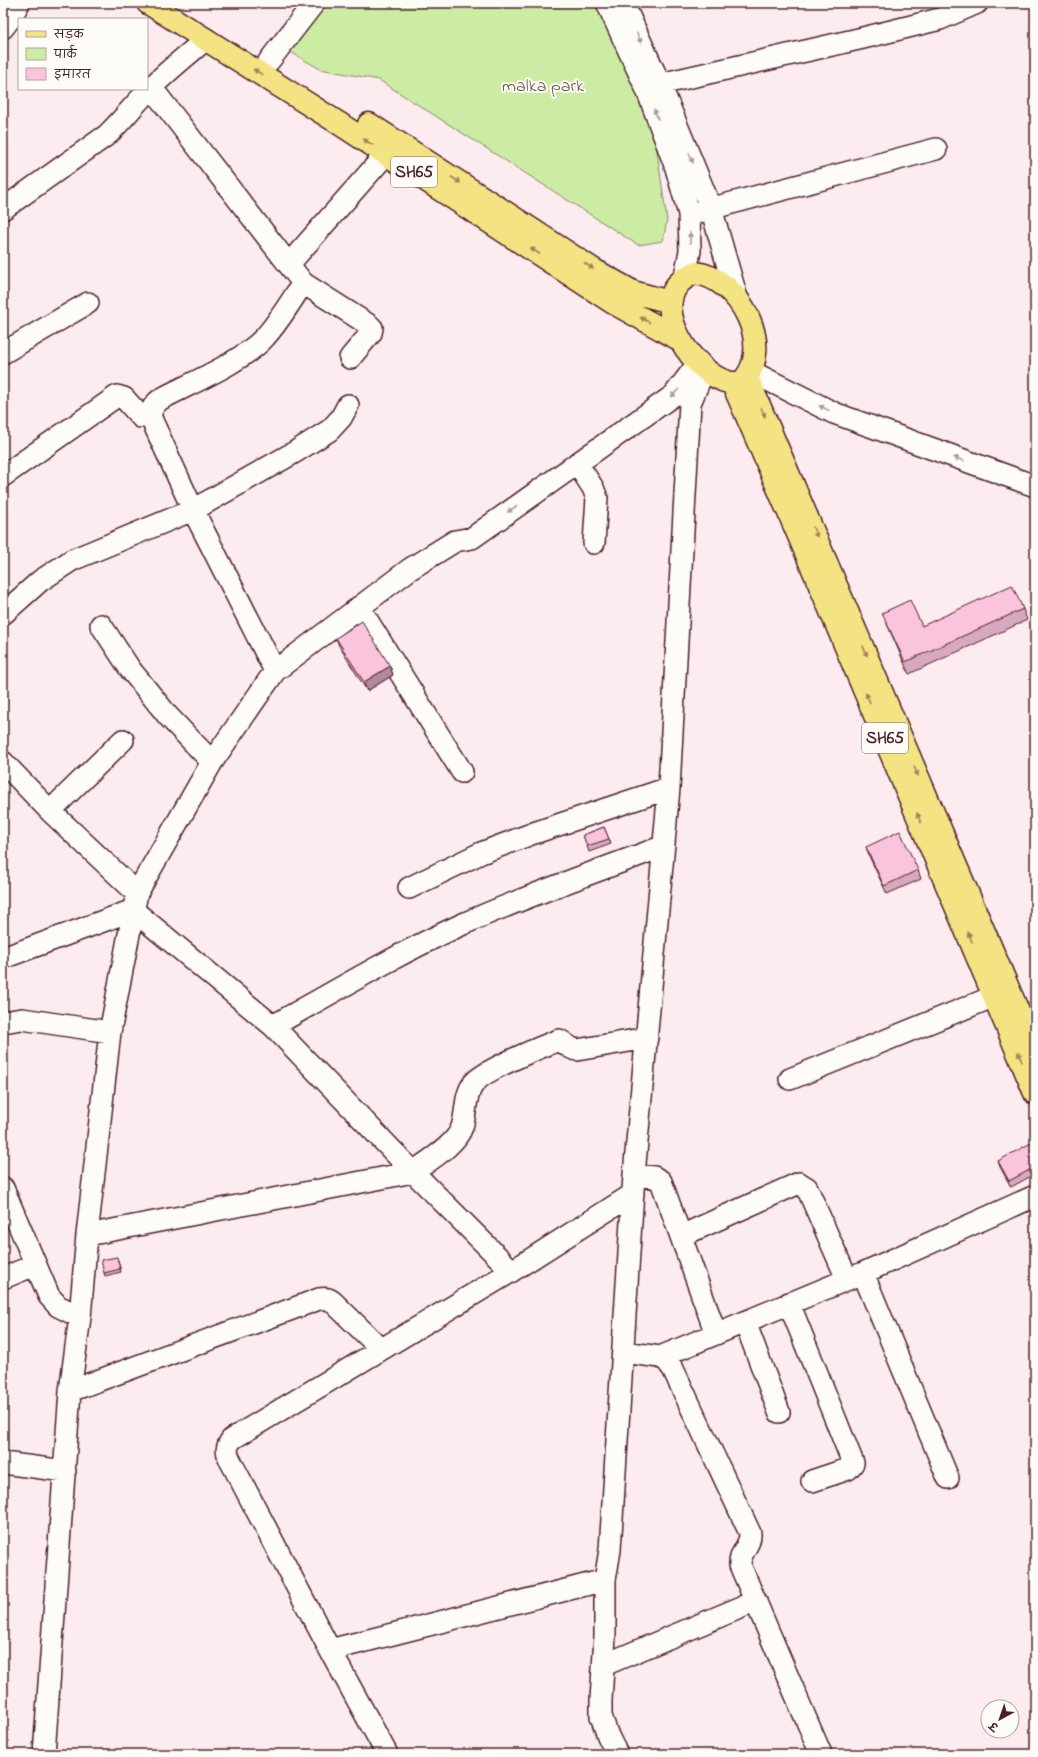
<svg xmlns="http://www.w3.org/2000/svg" width="1038" height="1757" font-family="'Indie Flower','Playpen Sans Deva',sans-serif">
  <style>
    .green { fill: #cceba3; stroke: #8b8567 }
    .lines { fill: none; stroke-linecap: round; stroke-linejoin: round }
    .minor-casing { stroke: #4a1f2b; stroke-width: 24 }
    .major-casing { stroke: #4a1f2b; stroke-width: 25 }
    .minor { stroke: #fdfcf7; stroke-width: 21 }
    .major { stroke: #f4e382; stroke-width: 22 }
    .wall { fill: #d8a9be; stroke: #4a1f2b }
    .shaded-wall { fill: #b0899b; stroke: #4a1f2b }
    .building { fill: #fbc4dd; stroke: #4a1f2b }
    .oneway { fill: #ac999b }
    .oneway2 { fill: #9f8156 }
    .labels { text-anchor: middle; dominant-baseline: central; stroke-width: 4; stroke-linejoin: round; paint-order: stroke }
    .shield { fill: #fdfcf7; stroke: #806168; stroke-width: 1 }
    .shield-label { font-size: 17px; font-weight: bold; fill: #4a1f2b }
    .park-label { font-size: 18px; fill: #6a5249; stroke: #fdfcf7 }
  </style>
  <rect width="100%" height="100%" fill="#fcebef"/>
  <filter id="ink" filterUnits="userSpaceOnUse"><feTurbulence type="fractalNoise" baseFrequency=".025" numOctaves="2"/><feDisplacementMap in="SourceGraphic" scale="8" xChannelSelector="R" yChannelSelector="G"/><feConvolveMatrix kernelMatrix="1 2 1 2 8 2 1 2 1" color-interpolation-filters="sRGB"/></filter>
  <g filter="url(#ink)">
    <path class="green" d="M 310,3 L 597,3 L 654,131 L 667,220 L 663,241 L 638,245 L 379,80 L 320,69 L 275,43 Z"/>
    <g class="lines">
      <g class="minor-casing">
        <path id="minor" d="M 607,3 L 647,90 L 676,168 L 689,214 L 690,251 L 685,276
          M 623,3 L 660,84 L 711,208 L 737,298
          M 3,28 L 10,19 L 19,3
          M 269,61 L 314,3
          M 660,84 L 863,38 L 940,19 L 977,3
          M 151,87 L 303,283 C 291,301 279,322 264,338 C 242,362 191,383 161,399 C 154,404 152,408 150,416 L 193,510 L 275,671
          M 3,209 L 107,135 C 123,120 135,103 151,88 C 168,70 188,55 206,39
          M 698,212 L 936,149
          M 289,264 L 386,154
          M 303,283 L 369,325 L 372,328 L 371,333 L 350,358
          M 3,353 L 88,303
          M 750,371 L 834,413 L 1035,486
          M 577,463 L 593,488 L 597,498 L 594,543
          M 3,476 L 117,396 L 124,398 L 141,417 L 150,416
          M 359,607 L 462,772
          M 3,614 L 40,581 L 72,560 L 193,510 L 295,452 L 330,430 L 341,418 L 348,405
          M 101,625 L 130,669 L 168,716 L 212,762
          M 3,762 L 50,811 L 137,893
          M 50,811 L 123,740
          M 409,888 L 481,853 L 534,833 L 669,788
          M 3,958 L 133,910 L 273,1026 L 413,1172 L 512,1271 L 633,1194
          M 3,1022 L 22,1019 L 110,1032
          M 273,1026 C 335,991 397,954 463,924 C 529,895 597,871 664,846
          M 790,1079 L 995,996
          M 634,1175 L 654,1177 L 661,1181 L 716,1334
          M 3,1188 L 49,1296 L 58,1306 L 80,1317
          M 87,1235 L 413,1172 C 428,1161 456,1145 462,1127 C 467,1112 464,1095 474,1083 C 484,1070 541,1047 559,1040 C 566,1043 569,1049 577,1050 L 647,1038
          M 681,1236 L 799,1183 L 807,1188 L 847,1279
          M 863,1273 L 948,1478
          M 3,1278 L 35,1265
          M 789,1303 L 853,1463 L 848,1469 L 812,1481
          M 745,1322 L 779,1412
          M 624,1352 L 660,1357 L 667,1361 L 673,1369 L 750,1533 C 751,1546 739,1552 740,1565 L 821,1754
          M 660,1357 L 863,1273 L 1035,1196
          M 70,1391 L 319,1299 C 326,1298 329,1298 334,1303 L 381,1349
          M 3,1463 L 65,1471
          M 330,1650 L 605,1580
          M 604,1665 L 756,1601
          M 44,1754 L 70,1391 L 80,1317 L 87,1235 L 110,1032 L 137,893 L 212,762 L 275,671 L 410,569 L 455,541 L 472,538 L 674,395 L 699,362
          M 387,1754 L 330,1650 L 230,1460 C 226,1451 226,1447 232,1439 L 512,1271
          M 617,1754 L 608,1736 L 601,1716 L 601,1700 L 605,1636 L 605,1580 L 610,1550 L 634,1175 L 669,788 L 690,403 L 705,368"/>
      </g>
      <g class="major-casing">
        <path id="major" d="M 148,3 L 340,124 L 612,302 L 679,339
          M 369,124 L 594,270 L 633,292 L 670,302
          M 695,273 C 739,277 777,349 741,383 C 699,389 635,295 695,273 Z
          M 747,377 L 1035,1051
          M 733,384 L 799,536 L 1035,1093"/>
      </g>
      <use href="#minor" class="minor"/>
      <use href="#major" class="major"/>
    </g>
    <path class="wall" d="M 1023,609 L 1027,620 L 909,674 L 887,624 L 882,613 L 922,626 Z
      M 336,638 L 390,666 L 393,675 L 367,691 L 339,646 Z
      M 604,827 L 611,844 L 589,852 L 583,835 Z
      M 866,847 L 918,870 L 921,879 L 887,894 L 869,856 Z
      M 1035,1151 L 1035,1174 L 1011,1187 L 1000,1167 L 998,1161 Z
      M 118,1260 L 121,1272 L 105,1276 L 104,1273 Z"/>
    <path class="shaded-wall" d="M 390,666 L 393,675 L 367,691 L 364,682 Z"/>
    <path class="building" d="M 1012,585 L 1023,609 L 905,662 L 882,613 L 910,600 L 922,626 Z
      M 362,621 L 390,666 L 364,682 L 336,638 Z
      M 604,827 L 609,839 L 587,846 L 583,835 Z
      M 900,831 L 918,870 L 884,886 L 866,847 Z
      M 1031,1143 L 1035,1151 L 1035,1167 L 1009,1181 L 998,1161 Z
      M 117,1257 L 120,1269 L 104,1273 L 101,1260 Z"/>
    <defs><path id="oneway-solid" d="M-6-.8H1V-3.2L6.5 0L1 3.2V.8H-6Z"/></defs>
    <g class="oneway">
      <use href="#oneway-solid" transform="translate(639 38) rotate(66)"/>
      <use href="#oneway-solid" transform="translate(656 114) rotate(-111)"/>
      <use href="#oneway-solid" transform="translate(691 158) rotate(68)"/>
      <use href="#oneway-solid" transform="translate(690 238) rotate(-90)"/>
      <use href="#oneway-solid" transform="translate(675 393) rotate(133)"/>
      <use href="#oneway-solid" transform="translate(824 408) rotate(-154)"/>
      <use href="#oneway-solid" transform="translate(959 459) rotate(-160)"/>
      <use href="#oneway-solid" transform="translate(512 509) rotate(145)"/>
    </g>
    <g class="oneway2">
      <use href="#oneway-solid" transform="translate(258 72) rotate(-148)"/>
      <use href="#oneway-solid" transform="translate(368 142) rotate(-147)"/>
      <use href="#oneway-solid" transform="translate(456 180) rotate(33)"/>
      <use href="#oneway-solid" transform="translate(535 251) rotate(-147)"/>
      <use href="#oneway-solid" transform="translate(589 266) rotate(33)"/>
      <use href="#oneway-solid" transform="translate(645 320) rotate(-151)"/>
      <use href="#oneway-solid" transform="translate(763 412) rotate(67)"/>
      <use href="#oneway-solid" transform="translate(815 532) rotate(67)"/>
      <use href="#oneway-solid" transform="translate(865 651) rotate(67)"/>
      <use href="#oneway-solid" transform="translate(868 698) rotate(-113)"/>
      <use href="#oneway-solid" transform="translate(916 771) rotate(67)"/>
      <use href="#oneway-solid" transform="translate(919 818) rotate(-113)"/>
      <use href="#oneway-solid" transform="translate(970 937) rotate(-113)"/>
      <use href="#oneway-solid" transform="translate(1020 1057) rotate(-112)"/>
    </g>
  </g>
  <g class="labels">
    <g class="shield">
      <rect x="391" y="157" width="46" height="30" rx="3"/>
      <rect x="862" y="723" width="46" height="30" rx="3"/>
    </g>
    <g class="shield-label">
      <text x="414" y="172">SH65</text>
      <text x="885" y="738">SH65</text>
    </g>
    <g class="park-label">
      <text x="543" y="87">malka park</text>
    </g>
  </g>
  <rect width="1038" height="1757" fill="none" stroke="#fdfcf7" stroke-width="16"/>
  <rect x="8" y="8" width="1022" height="1741" fill="none" stroke="#4a1f2b" stroke-width="1.5" filter="url(#ink)"/>
  <rect x="18" y="18" width="130" height="72" fill="#fdfcf7" stroke="#b5a4a5"/>
  <rect x="26" y="31" width="20" height="6" fill="#f4e382" stroke="#b5a4a5"/>
  <text x="54" y="38" font-size="12" fill="#4a1f2b">सड़क</text>
  <rect x="26" y="48" width="20" height="12" fill="#cceba3" stroke="#b5a4a5"/>
  <text x="54" y="58" font-size="12" fill="#4a1f2b">पार्क</text>
  <rect x="26" y="68" width="20" height="12" fill="#fbc4dd" stroke="#b5a4a5"/>
  <text x="54" y="78" font-size="12" fill="#4a1f2b">इमारत</text>
  <g transform="translate(1000 1719) rotate(220)"><circle r="19" fill="#fdfcf7" stroke="#b5a4a5"/>
  <path d="M0-3L7 15L0 10L-7 15Z" fill="#4a1f2b"/>
  <text y="-6" font-size="11" font-weight="bold" text-anchor="middle" fill="#4a1f2b">उ</text>
  </g>
</svg>
